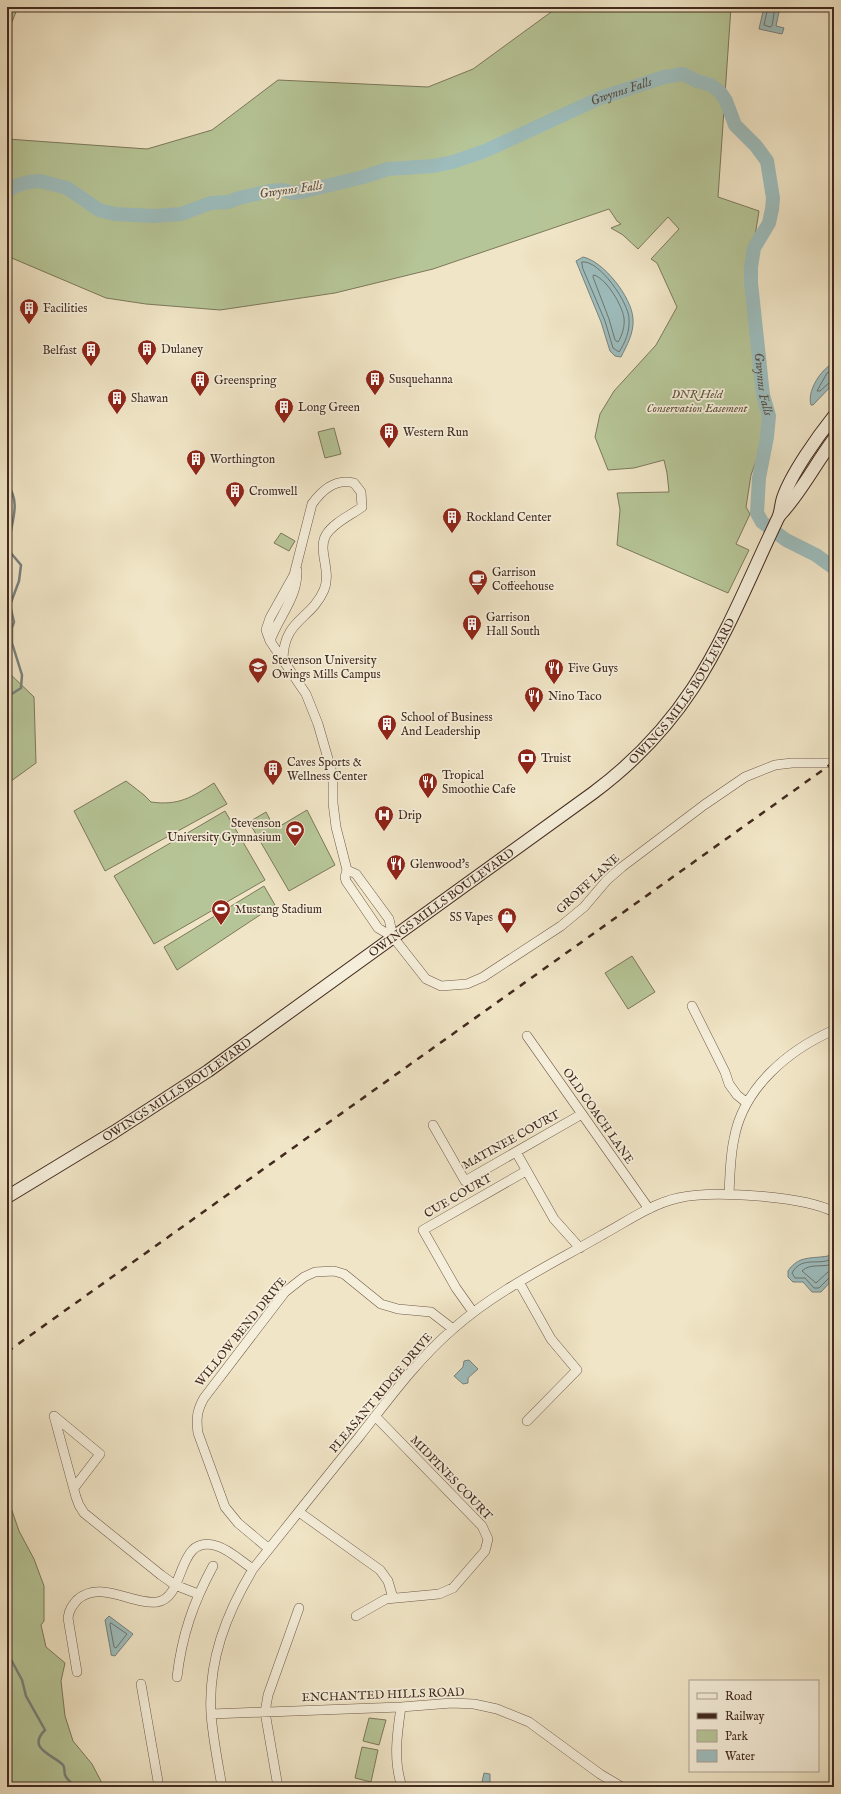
<svg xmlns="http://www.w3.org/2000/svg" width="841" height="1794" font-family="'IM FELL English',serif">
  <style>
    .green { fill: #b6c597; stroke: #7c785b }
    .water { fill: #9dbdbd; stroke: #79827e }
    .lines { fill: none; stroke-linecap: round; stroke-linejoin: round }
    .shore { stroke: #70746e; stroke-width: 1 }
    .stream { stroke: #79827e; stroke-width: 2.5 }
    .river { stroke: #9dbdbd; stroke-width: 14 }
    .street-casing { stroke: #6e5949; stroke-width: 10 }
    .secondary-casing { stroke: #422a1f; stroke-width: 14 }
    .street { stroke: #f5eeda; stroke-width: 9 }
    .secondary { stroke: #f5eeda; stroke-width: 12 }
    .rail { stroke: #422a1f; stroke-width: 2.5; stroke-dasharray: 7 7; stroke-linecap: butt }
    .labels { text-anchor: middle; dominant-baseline: central; stroke-width: 3.5; stroke-linejoin: round; paint-order: stroke }
    .poi-label { font-size: 12px; fill: #422a1f; stroke: #f5eeda; text-anchor: start }
    .park-label { font-size: 12px; font-style: italic; fill: #5f513d; stroke: #f5eeda }
    .street-label { font-size: 12px; fill: #422a1f; stroke: #f5eeda }
    .water-label { font-size: 13px; font-style: italic; fill: #594f46; stroke: #f5eeda }
  </style>
  <rect width="100%" height="100%" fill="#f0e5c6"/>
  <filter id="stains"><feTurbulence type="fractalNoise" baseFrequency=".005" numOctaves="4"/><feColorMatrix values="0 0 0 0 .2 0 0 0 0 .09 0 0 0 0 .02 0 0 0 .5 -.17"/></filter>
  <radialGradient id="worn" r=".72"><stop offset=".6" stop-color="#630" stop-opacity="0"/><stop offset="1" stop-color="#630" stop-opacity=".3"/></radialGradient>
  <path class="green" d="M 7,7 L 18,7 L 7,34 Z
    M 558,7 L 731,7 L 718,197 L 759,211 L 752,255 L 750,293 L 763,383 L 773,413 L 751,475 L 746,507 L 750,514 L 736,544 L 749,550 L 728,593 L 617,545 L 620,510 L 617,493 L 669,492 L 667,473 L 664,460 L 634,468 L 608,470 L 595,437 L 600,414 L 614,391 L 656,345 L 677,307 L 657,263 L 651,259 L 679,229 L 668,217 L 638,249 L 623,235 L 611,228 L 621,224 L 617,221 L 609,209 L 433,269 L 335,293 L 220,310 L 146,304 L 106,298 L 7,256 L 7,139 L 147,149 L 212,130 L 278,80 L 428,87 L 473,69 Z
    M 334,428 L 341,454 L 325,458 L 318,432 Z
    M 7,496 L 11,504 L 7,582 Z
    M 281,533 L 295,541 L 289,551 L 274,543 Z
    M 7,671 L 34,697 L 36,763 L 7,784 Z
    M 126,781 L 144,795 L 151,802 C 179,806 192,797 214,783 L 227,804 L 105,871 L 74,811 Z
    M 307,810 L 335,865 L 289,891 L 249,822 L 266,812 L 275,829 Z
    M 225,811 L 265,880 L 154,944 L 114,876 Z
    M 264,886 L 275,905 L 177,970 L 164,947 Z
    M 632,956 L 655,992 L 628,1009 L 605,973 Z
    M 7,1496 L 19,1531 L 34,1559 L 44,1586 L 44,1621 L 41,1625 L 46,1647 L 65,1663 L 61,1681 L 65,1716 L 73,1741 L 92,1764 L 104,1787 L 7,1787 Z
    M 369,1718 L 386,1720 L 379,1745 L 363,1741 Z
    M 362,1747 L 378,1750 L 371,1782 L 355,1778 Z"/>
  <path class="water" d="M 764,7 L 780,7 L 776,26 L 784,28 L 782,34 L 759,29 Z
    M 583,257 C 603,261 632,297 633,319 C 634,333 627,345 621,357 L 615,356 L 610,351 L 601,322 L 576,261 Z
    M 829,366 L 834,366 L 834,383 L 813,405 L 811,405 C 807,392 819,373 829,366 Z
    M 834,1251 L 834,1278 L 821,1292 L 812,1292 L 803,1282 L 793,1282 L 788,1277 L 788,1271 C 799,1255 811,1259 828,1256 Z
    M 469,1360 L 478,1369 L 468,1378 L 468,1383 L 463,1384 L 454,1376 L 463,1367 L 464,1361 Z
    M 109,1616 L 133,1634 L 115,1656 L 111,1655 L 111,1653 L 105,1620 Z
    M 484,1773 L 490,1774 L 490,1787 L 476,1787 L 482,1782 Z"/>
  <g class="lines">
    <path class="shore" d="M 768,7 L 764,25 L 770,27 L 772,26 L 775,7
      M 582,262 C 599,259 629,303 629,319 C 630,331 625,343 619,352 L 613,348 L 605,321 L 583,269 Z
      M 594,275 C 607,279 622,305 624,318 C 625,326 622,336 618,342 L 615,340 L 609,319 L 593,277 Z
      M 834,370 L 827,373 L 817,391 L 820,391 L 830,382 L 834,381
      M 834,1257 C 822,1268 802,1254 792,1273 L 795,1278 L 805,1278 L 814,1288 L 819,1288 L 830,1277 L 834,1276
      M 834,1263 C 824,1269 811,1262 802,1271 L 816,1283 L 828,1272 L 834,1271
      M 111,1623 L 127,1634 L 116,1648 L 114,1647 L 110,1625 Z"/>
    <path class="stream" d="M 7,484 C 23,504 9,525 9,547 L 10,552 L 21,565 L 19,581 L 10,605 L 14,622 L 12,628 L 12,643 L 22,675 L 21,688 L 7,697
      M 7,1652 L 22,1680 L 26,1696 L 45,1730 C 26,1749 54,1755 63,1765 C 65,1768 64,1771 65,1775 C 67,1780 72,1783 75,1787"/>
    <path class="river" id="s1" d="M 7,192 L 15,186 L 29,182 L 40,181 L 67,188 L 99,210 L 115,214 L 154,216 L 181,214 L 211,203 L 228,202 L 239,198 L 270,191 L 283,190 L 293,193 L 305,191 L 363,177 L 388,169 L 433,166 L 453,162 L 485,151 L 600,98 L 664,77 L 683,74 L 697,81 L 711,85 L 720,92 L 726,101 L 735,125 L 756,146 L 767,161 L 773,198 L 772,209 L 769,223 L 754,248 L 751,267 L 751,283 L 763,395 L 769,416 L 767,437 L 759,478 L 757,513 L 762,522 L 786,540 L 816,555 L 834,568"/>
    <g class="street-casing">
      <path id="street" d="M 270,641 C 279,616 298,597 297,570
        M 283,659 C 284,619 311,620 324,590 C 332,571 317,550 326,535 C 333,523 351,515 362,507 L 361,492 L 354,483 C 335,478 322,490 312,504 L 294,575 L 270,618 L 266,630 L 270,641 L 306,694 L 318,724 L 333,776 L 333,803 L 336,827 L 347,870 L 345,877 L 346,881 L 378,928 L 393,937 L 426,979 L 441,986 L 467,984 L 483,977 L 561,926 L 584,907 L 607,880 L 622,867 L 704,805 L 745,777 L 775,765 L 792,763 L 834,763
        M 347,870 L 356,874 L 389,919 L 393,937
        M 692,1006 L 725,1072 L 729,1084 L 737,1095 L 747,1103
        M 527,1036 L 649,1209
        M 433,1125 L 465,1181 L 582,1114
        M 516,1152 L 554,1219 L 580,1248
        M 729,1194 C 730,1176 730,1157 734,1139 C 743,1088 788,1050 834,1030
        M 519,1282 L 551,1339 L 577,1370 L 527,1421
        M 473,1312 L 456,1288 L 423,1230 L 526,1171
        M 54,1416 L 76,1497 L 79,1505 L 84,1513 L 161,1575 L 175,1585 L 198,1594
        M 54,1416 L 100,1454 L 74,1488
        M 299,1512 L 380,1570 L 388,1581 L 393,1598
        M 269,1549 L 238,1523 L 225,1507 L 198,1433 C 196,1419 197,1410 204,1398 L 285,1292 L 304,1277 L 315,1272 L 334,1271 L 344,1274 L 381,1304 L 398,1309 L 431,1312 L 453,1329
        M 356,1616 L 386,1599 L 439,1594 L 453,1588 L 485,1551 L 488,1539 L 482,1526 L 375,1416
        M 77,1672 L 68,1618 C 69,1610 72,1606 77,1600 C 100,1579 132,1605 157,1602 C 187,1598 175,1533 217,1546 C 230,1550 242,1562 253,1569
        M 177,1677 C 182,1635 193,1603 213,1566
        M 141,1684 L 159,1787
        M 401,1707 C 397,1734 393,1760 402,1787
        M 211,1714 L 401,1707 L 452,1703 L 474,1704 L 497,1709 L 529,1722 L 600,1774 L 622,1787
        M 222,1787 C 218,1763 213,1739 211,1714 C 208,1661 226,1614 253,1569 C 288,1525 323,1481 359,1437 C 388,1400 417,1360 453,1329 C 497,1290 552,1264 602,1235 C 626,1222 651,1204 678,1198 C 712,1190 804,1196 834,1212
        M 278,1787 L 265,1712 L 268,1695 L 299,1608"/>
    </g>
    <g class="secondary-casing">
      <g id="secondary">
        <path d="M 779,516 C 801,493 815,464 834,439"/>
        <path id="s2" d="M 7,1197 L 114,1132 L 208,1071 L 593,793 C 632,764 666,729 693,688 C 727,636 752,572 779,516 C 781,510 781,504 783,498 C 791,474 818,436 834,416"/>
      </g>
    </g>
    <use href="#street" class="street"/>
    <use href="#secondary" class="secondary"/>
    <path class="rail" d="M 7,1352 L 834,762"/>
  </g>
  <defs>
    <g id="building-pin" transform="scale(1)"><path d="M0 17L-7.5 6A9.5 9.5 0 1 1 7.5 6Z" fill="#8f2418" stroke="#f5eeda"/><path d="M-4-6H4V6H1V3H-1V6H-4ZM-2.5-4.3h1.7v1.8h-1.7ZM.8-4.3h1.7v1.8H.8ZM-2.5-1h1.7V.8h-1.7ZM.8-1h1.7V.8H.8Z" fill="#fff"/></g>
    <g id="cafe-pin" transform="scale(1)"><path d="M0 17L-7.5 6A9.5 9.5 0 1 1 7.5 6Z" fill="#8f2418" stroke="#f5eeda"/><path d="M-5.5-4.5H6V0H3Q3 3.5 0 3.5H-2.5Q-5.5 3.5-5.5 0ZM3-3.2v2h1.7v-2ZM-6 4.5H4V6H-6Z" fill="#fff"/></g>
    <g id="university-pin" transform="scale(1)"><path d="M0 17L-7.5 6A9.5 9.5 0 1 1 7.5 6Z" fill="#8f2418" stroke="#f5eeda"/><path d="M0-5L7-2L0 1L-7-2ZM-4 1L0 2.5L4 1V4Q0 6-4 4Z" fill="#fff"/></g>
    <g id="restaurant-pin" transform="scale(1)"><path d="M0 17L-7.5 6A9.5 9.5 0 1 1 7.5 6Z" fill="#8f2418" stroke="#f5eeda"/><path d="M-5-6h1v4h1v-4h1v4h1v-4h1v5L-1.5 .5V6h-2V.5L-5-1ZM5-6V6H3V1.5H1.5Q1.5-4 5-6Z" fill="#fff"/></g>
    <g id="bank-pin" transform="scale(1)"><path d="M0 17L-7.5 6A9.5 9.5 0 1 1 7.5 6Z" fill="#8f2418" stroke="#f5eeda"/><path d="M-6-4H6V4H-6ZM0-2.3a2.3 2.3 0 1 0 0 4.6a2.3 2.3 0 1 0 0-4.6Z" fill="#fff"/></g>
    <g id="hospital-pin" transform="scale(1)"><path d="M0 17L-7.5 6A9.5 9.5 0 1 1 7.5 6Z" fill="#8f2418" stroke="#f5eeda"/><path d="M-5-5h3v3.5h4V-5h3V5h-3V1.5h-4V5h-3Z" fill="#fff"/></g>
    <g id="stadium-pin" transform="scale(1)"><path d="M0 17L-7.5 6A9.5 9.5 0 1 1 7.5 6Z" fill="#8f2418" stroke="#f5eeda"/><path d="M0-5a6.5 5 0 1 0 0 10a6.5 5 0 1 0 0-10ZM-3.5-1.8h7v3.6h-7Z" fill="#fff"/></g>
    <g id="shop-pin" transform="scale(1)"><path d="M0 17L-7.5 6A9.5 9.5 0 1 1 7.5 6Z" fill="#8f2418" stroke="#f5eeda"/><path d="M-5-2.5h2.3a2.7 3.5 0 0 1 5.4 0H5L5.5 6h-11ZM-1.5-2.5h3a1.5 2.3 0 0 0-3 0Z" fill="#fff"/></g>
  </defs>
  <g fill-rule="evenodd">
    <use href="#building-pin" x="29" y="308"/>
    <use href="#building-pin" x="147" y="349"/>
    <use href="#building-pin" x="91" y="350"/>
    <use href="#building-pin" x="375" y="379"/>
    <use href="#building-pin" x="200" y="380"/>
    <use href="#building-pin" x="117" y="398"/>
    <use href="#building-pin" x="284" y="407"/>
    <use href="#building-pin" x="389" y="432"/>
    <use href="#building-pin" x="196" y="459"/>
    <use href="#building-pin" x="235" y="491"/>
    <use href="#building-pin" x="452" y="517"/>
    <use href="#cafe-pin" x="478" y="579"/>
    <use href="#building-pin" x="472" y="624"/>
    <use href="#university-pin" x="258" y="667"/>
    <use href="#restaurant-pin" x="554" y="668"/>
    <use href="#restaurant-pin" x="534" y="696"/>
    <use href="#building-pin" x="387" y="724"/>
    <use href="#bank-pin" x="527" y="758"/>
    <use href="#building-pin" x="273" y="769"/>
    <use href="#restaurant-pin" x="428" y="782"/>
    <use href="#hospital-pin" x="384" y="815"/>
    <use href="#stadium-pin" x="295" y="830"/>
    <use href="#restaurant-pin" x="396" y="864"/>
    <use href="#stadium-pin" x="221" y="909"/>
    <use href="#shop-pin" x="507" y="917"/>
  </g>
  <g class="labels">
    <g class="poi-label">
      <text x="43" y="308">Facilities</text>
      <text x="161" y="349">Dulaney</text>
      <text x="77" y="350" text-anchor="end">Belfast</text>
      <text x="389" y="379">Susquehanna</text>
      <text x="214" y="380">Greenspring</text>
      <text x="131" y="398">Shawan</text>
      <text x="298" y="407">Long Green</text>
      <text x="403" y="432">Western Run</text>
      <text x="210" y="459">Worthington</text>
      <text x="249" y="491">Cromwell</text>
      <text x="466" y="517">Rockland Center</text>
      <text x="492" y="572">Garrison<tspan x="492" dy="14">Coffeehouse</tspan></text>
      <text x="486" y="617">Garrison<tspan x="486" dy="14">Hall South</tspan></text>
      <text x="272" y="660">Stevenson University<tspan x="272" dy="14">Owings Mills Campus</tspan></text>
      <text x="568" y="668">Five Guys</text>
      <text x="548" y="696">Nino Taco</text>
      <text x="401" y="717">School of Business<tspan x="401" dy="14">And Leadership</tspan></text>
      <text x="541" y="758">Truist</text>
      <text x="287" y="762">Caves Sports &amp;<tspan x="287" dy="14">Wellness Center</tspan></text>
      <text x="442" y="775">Tropical<tspan x="442" dy="14">Smoothie Cafe</tspan></text>
      <text x="398" y="815">Drip</text>
      <text x="281" y="823" text-anchor="end">Stevenson<tspan x="281" dy="14">University Gymnasium</tspan></text>
      <text x="410" y="864">Glenwood's</text>
      <text x="235" y="909">Mustang Stadium</text>
      <text x="493" y="917" text-anchor="end">SS Vapes</text>
    </g>
    <g class="park-label">
      <text x="697" y="394">DNR Held<tspan x="697" dy="14">Conservation Easement</tspan></text>
    </g>
    <g class="street-label">
      <text stroke="none"><textPath href="#s2" startOffset="849">OWINGS MILLS BOULEVARD</textPath></text>
      <text transform="translate(588 884) rotate(-43)">GROFF LANE</text>
      <text stroke="none"><textPath href="#s2" startOffset="525">OWINGS MILLS BOULEVARD</textPath></text>
      <text stroke="none"><textPath href="#s2" startOffset="201">OWINGS MILLS BOULEVARD</textPath></text>
      <text transform="translate(598 1116) rotate(55)">OLD COACH LANE</text>
      <text transform="translate(511 1140) rotate(-29)">MATINEE COURT</text>
      <text transform="translate(458 1196) rotate(-30)">CUE COURT</text>
      <text transform="translate(241 1332) rotate(-51)">WILLOW BEND DRIVE</text>
      <text transform="translate(381 1393) rotate(-50)">PLEASANT RIDGE DRIVE</text>
      <text transform="translate(451 1478) rotate(46)">MIDPINES COURT</text>
      <text transform="translate(383 1695) rotate(-2)">ENCHANTED HILLS ROAD</text>
    </g>
    <g class="water-label">
      <text stroke="none"><textPath href="#s1" startOffset="647">Gwynns Falls</textPath></text>
      <text transform="translate(291 190) rotate(-8)">Gwynns Falls</text>
      <text stroke="none"><textPath href="#s1" startOffset="1067">Gwynns Falls</textPath></text>
    </g>
  </g>
  <rect width="841" height="1794" fill="none" stroke="#f0e5c6" stroke-width="24"/>
  <rect x="8" y="8" width="825" height="1778" fill="none" stroke="#422a1f" stroke-width="2"/>
  <rect x="12" y="12" width="817" height="1770" fill="none" stroke="#422a1f"/>
  <rect x="689" y="1680" width="130" height="92" fill="#f5eeda" stroke="#ada08f"/>
  <rect x="697" y="1693" width="20" height="6" fill="#f5eeda" stroke="#ada08f"/>
  <text x="725" y="1700" font-size="12" fill="#422a1f">Road</text>
  <rect x="697" y="1713" width="20" height="6" fill="#422a1f" stroke="#ada08f"/>
  <text x="725" y="1720" font-size="12" fill="#422a1f">Railway</text>
  <rect x="697" y="1730" width="20" height="12" fill="#b6c597" stroke="#ada08f"/>
  <text x="725" y="1740" font-size="12" fill="#422a1f">Park</text>
  <rect x="697" y="1750" width="20" height="12" fill="#9dbdbd" stroke="#ada08f"/>
  <text x="725" y="1760" font-size="12" fill="#422a1f">Water</text>
  <rect width="100%" height="100%" filter="url(#stains)"/>
  <rect width="100%" height="100%" fill="url(#worn)"/>
</svg>
